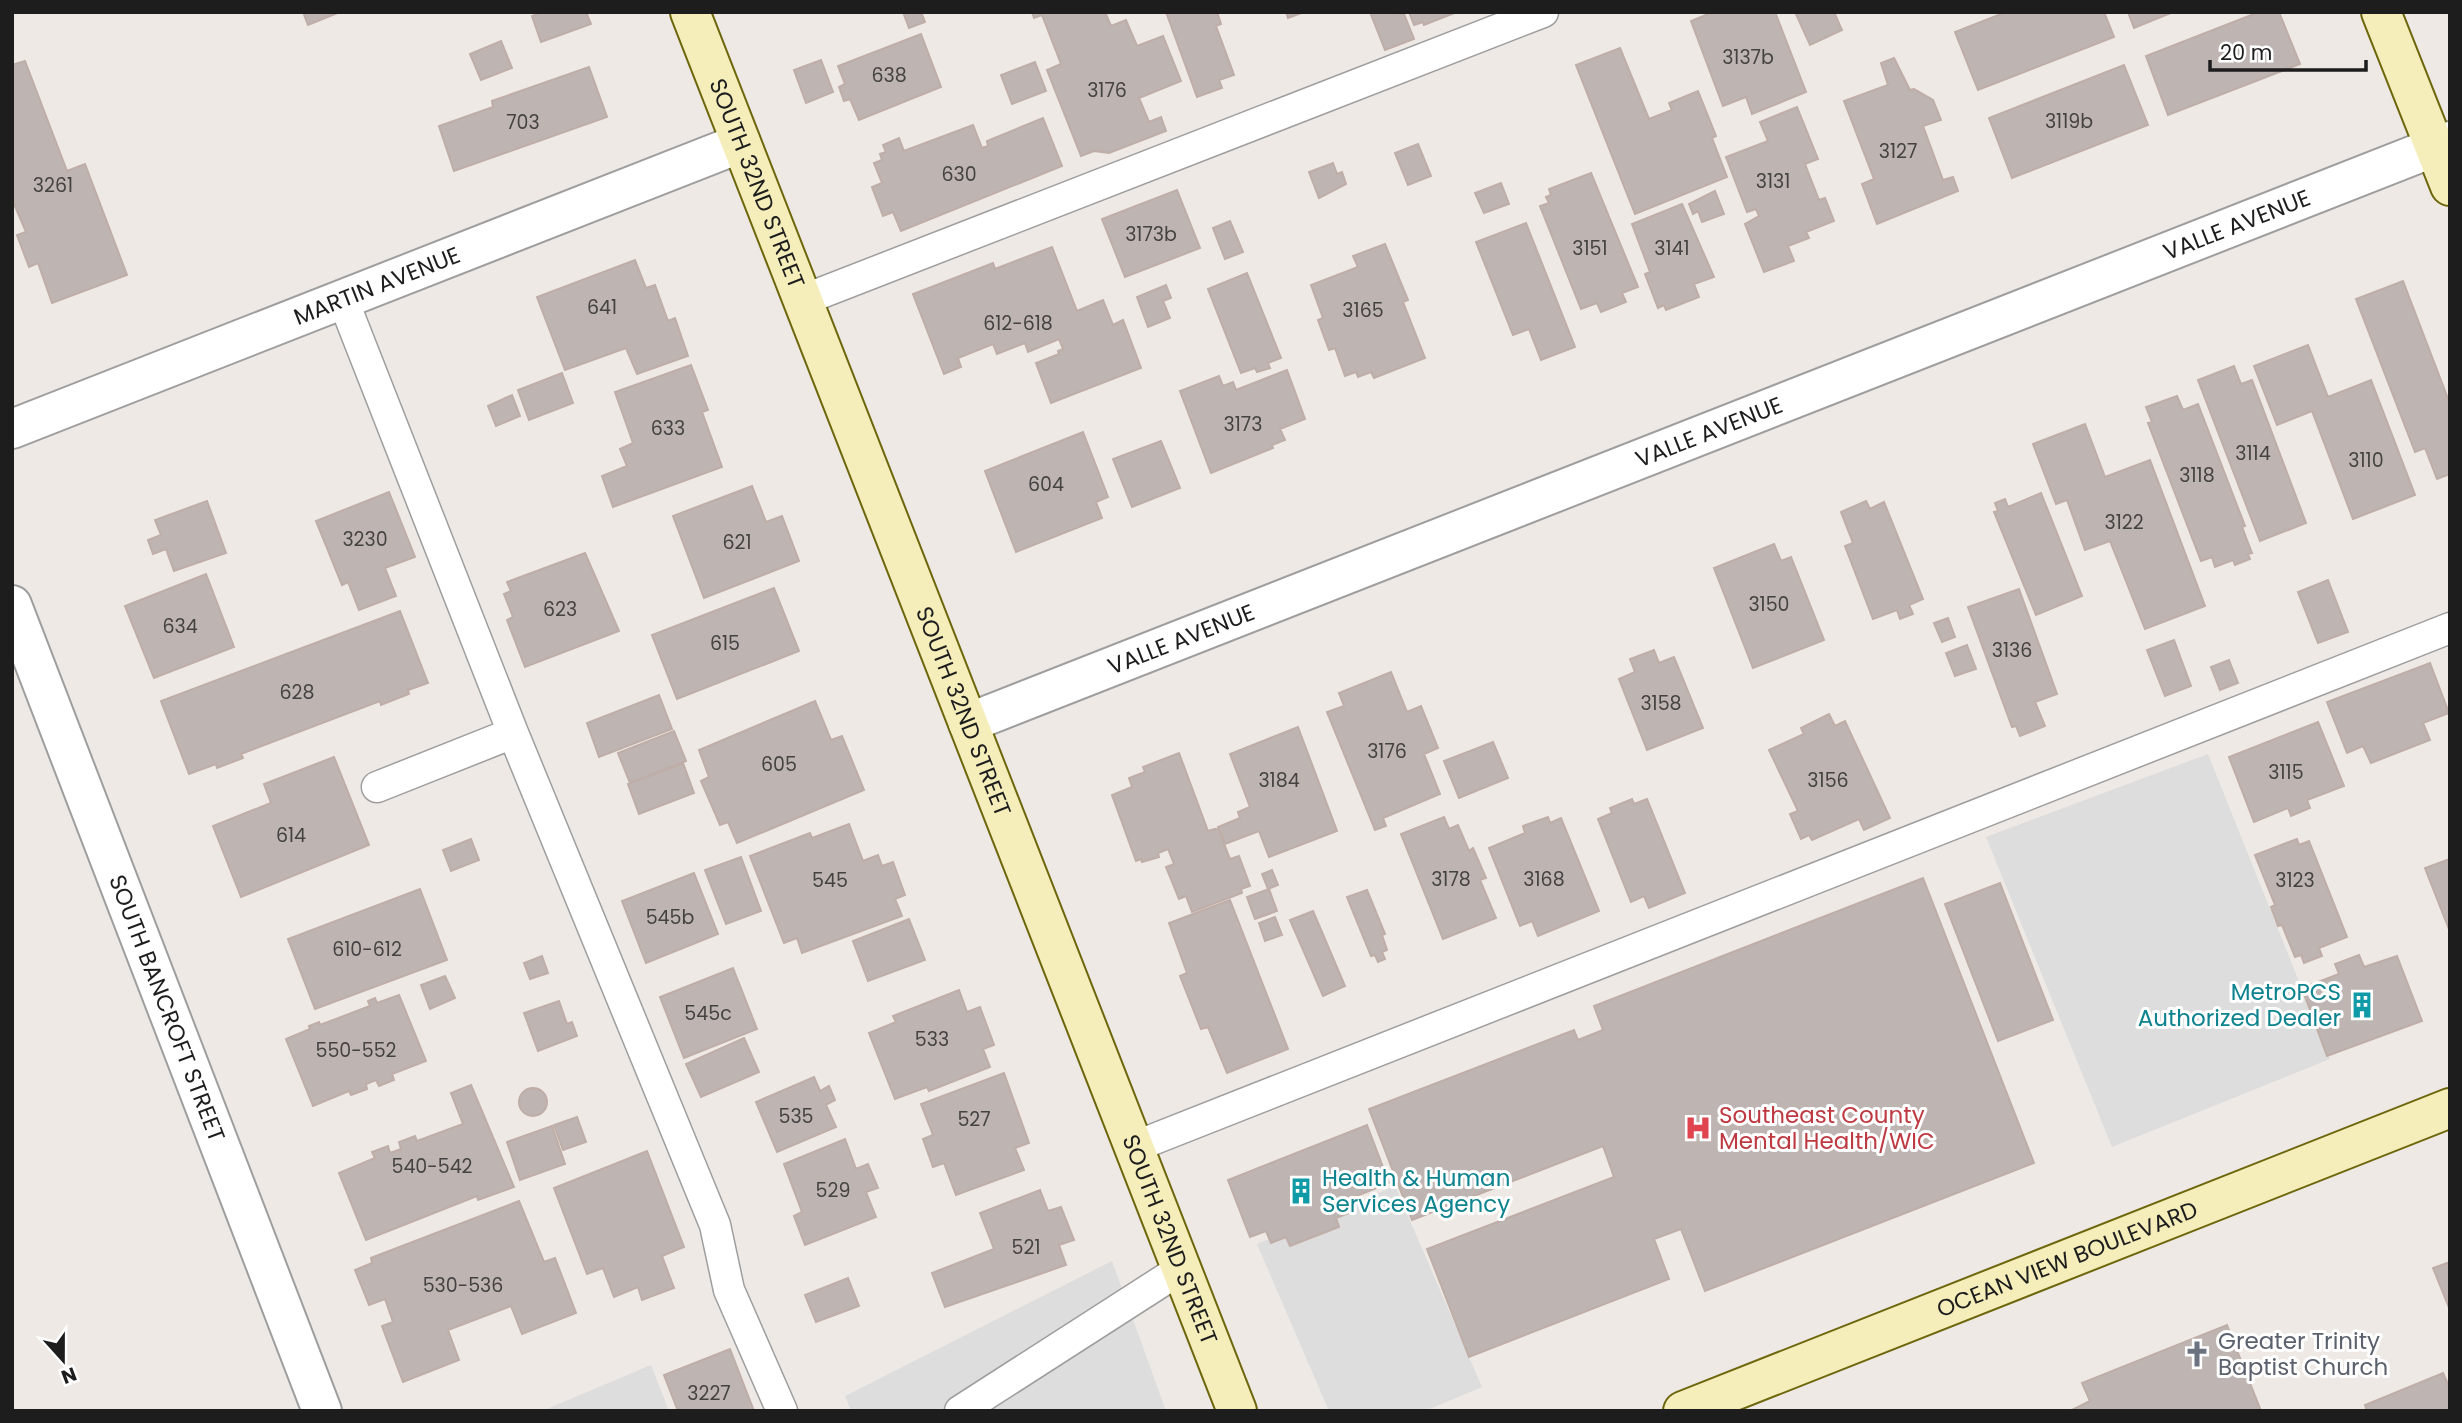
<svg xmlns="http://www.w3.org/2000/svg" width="2462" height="1423" font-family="Poppins,sans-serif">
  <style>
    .parking { fill: #ddd }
    .building { fill: #beb4b1; stroke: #bfada7; stroke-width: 2 }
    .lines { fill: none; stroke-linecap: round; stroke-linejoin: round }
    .lane-casing { stroke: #9e9e9e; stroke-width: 33 }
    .street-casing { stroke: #9e9e9e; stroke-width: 42 }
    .secondary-casing { stroke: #6d660c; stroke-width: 42 }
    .lane { stroke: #fff; stroke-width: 30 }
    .street { stroke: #fff; stroke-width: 38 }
    .secondary { stroke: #f5eebb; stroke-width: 38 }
    .labels { text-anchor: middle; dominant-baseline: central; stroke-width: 6; stroke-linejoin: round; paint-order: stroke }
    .number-label { font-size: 19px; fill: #454342 }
    .street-label { font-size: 23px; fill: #1d1d1d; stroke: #fff }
    .culture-label { font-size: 23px; fill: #0d838f; stroke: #fff; text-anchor: end }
    .health-label { font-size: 23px; fill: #be3a42; stroke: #fff; text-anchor: start }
    .worship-label { font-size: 23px; fill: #5b616d; stroke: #fff; text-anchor: start }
  </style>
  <rect width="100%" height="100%" fill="#eee9e4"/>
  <path class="parking" d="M 2208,754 L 2330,1059 L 2112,1147 L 1986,837 Z
    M 1395,1186 L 1482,1387 L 1425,1411 L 1329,1411 L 1257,1244 Z
    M 1112,1261 L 1166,1411 L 851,1411 L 845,1396 Z
    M 651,1365 L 669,1411 L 542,1411 Z"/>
  <path class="building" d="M 303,12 L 340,12 L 308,25 Z
    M 543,12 L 586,12 L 591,24 L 541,42 L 532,16 Z
    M 903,12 L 921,12 L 925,22 L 909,28 Z
    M 1032,12 L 1105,12 L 1111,26 L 1126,20 L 1137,46 L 1163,36 L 1181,81 L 1139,98 L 1149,122 L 1161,117 L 1166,131 L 1109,153 L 1094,151 L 1081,156 L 1047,70 L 1061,64 L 1042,15 L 1034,18 Z
    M 1166,12 L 1217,12 L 1221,24 L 1216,26 L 1234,75 L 1219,80 L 1222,88 L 1197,97 Z
    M 1286,12 L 1304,12 L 1288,18 Z
    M 1370,12 L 1404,14 L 1414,39 L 1385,50 Z
    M 1409,12 L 1457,12 L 1424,25 L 1423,22 L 1414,25 Z
    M 1713,12 L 1775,12 L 1806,92 L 1752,114 L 1746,97 L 1723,106 L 1691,21 Z
    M 1795,12 L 1834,12 L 1842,30 L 1810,45 Z
    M 2006,12 L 2104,12 L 2114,37 L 1978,90 L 1955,32 Z
    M 2128,12 L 2173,12 L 2134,28 Z
    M 2259,12 L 2279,12 L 2300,64 L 2168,115 L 2146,56 Z
    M 921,34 L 941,87 L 859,120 L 850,99 L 844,101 L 839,87 L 845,84 L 838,66 Z
    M 501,41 L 512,68 L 481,80 L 470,54 Z
    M 1620,48 L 1649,119 L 1672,110 L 1669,103 L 1698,91 L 1716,136 L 1712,138 L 1727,177 L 1635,214 L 1576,65 Z
    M 1894,58 L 1910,90 L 1914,89 L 1933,100 L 1941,120 L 1923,126 L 1943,180 L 1953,177 L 1958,191 L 1877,224 L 1862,184 L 1874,179 L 1844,101 L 1888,85 L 1881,63 Z
    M 821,60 L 833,92 L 806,103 L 794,70 Z
    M 25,61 L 67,171 L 85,164 L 127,275 L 52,303 L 38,263 L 29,267 L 17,235 L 26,232 L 12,199 L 12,65 Z
    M 1035,62 L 1046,91 L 1012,104 L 1001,75 Z
    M 2124,65 L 2148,125 L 2012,178 L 1989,118 Z
    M 589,67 L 607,117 L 454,171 L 439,126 L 493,107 L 492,101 Z
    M 1797,107 L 1818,159 L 1805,164 L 1819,200 L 1825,198 L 1834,221 L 1806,232 L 1809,238 L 1788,246 L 1794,261 L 1764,272 L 1745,224 L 1759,216 L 1756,209 L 1747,212 L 1726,157 L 1768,141 L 1760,122 Z
    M 1043,118 L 1062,166 L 901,231 L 893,212 L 883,216 L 872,187 L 882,183 L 874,163 L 882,160 L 880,154 L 886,152 L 883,145 L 899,138 L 904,151 L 973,125 L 982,148 L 988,146 L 987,141 Z
    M 1418,144 L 1431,176 L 1408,185 L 1395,153 Z
    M 1333,163 L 1337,174 L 1342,172 L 1346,184 L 1319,198 L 1309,172 Z
    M 1591,173 L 1638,287 L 1622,293 L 1626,302 L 1601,312 L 1597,303 L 1581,309 L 1540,206 L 1549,203 L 1546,197 L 1551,195 L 1549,189 Z
    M 1501,183 L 1509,204 L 1484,213 L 1475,193 Z
    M 1177,190 L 1200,248 L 1125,277 L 1102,219 Z
    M 1715,191 L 1724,214 L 1702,222 L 1698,211 L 1693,214 L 1689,204 Z
    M 1682,204 L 1714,277 L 1694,284 L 1699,297 L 1666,310 L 1664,305 L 1658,308 L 1645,274 L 1650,272 L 1632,224 Z
    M 1230,221 L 1243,252 L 1225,259 L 1213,228 Z
    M 1526,223 L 1575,347 L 1541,360 L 1529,329 L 1513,335 L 1476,242 Z
    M 1385,244 L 1408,300 L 1403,302 L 1425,358 L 1374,378 L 1371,372 L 1358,377 L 1356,372 L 1345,376 L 1335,348 L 1329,350 L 1318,320 L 1323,318 L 1311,285 L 1358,267 L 1353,256 Z
    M 1052,247 L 1077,311 L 1103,300 L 1113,325 L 1123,320 L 1141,368 L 1051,403 L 1036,363 L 1059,354 L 1058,351 L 1063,349 L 1059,339 L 1028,352 L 1025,343 L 997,354 L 993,344 L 958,358 L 961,367 L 944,374 L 913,294 L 993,263 L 995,269 Z
    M 635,260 L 646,288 L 655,285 L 668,321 L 675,318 L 688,356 L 637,374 L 626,348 L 565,370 L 537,297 Z
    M 1247,273 L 1281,358 L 1268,363 L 1270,368 L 1257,372 L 1255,368 L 1241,373 L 1208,289 Z
    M 2403,281 L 2450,404 L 2450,474 L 2437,479 L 2425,448 L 2415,452 L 2356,299 Z
    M 1166,285 L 1171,298 L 1163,301 L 1170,318 L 1148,327 L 1137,297 Z
    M 2308,345 L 2328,397 L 2371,380 L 2415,495 L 2353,519 L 2312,411 L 2277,425 L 2254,366 Z
    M 691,365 L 708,410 L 702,412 L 722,467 L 613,507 L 602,476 L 627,466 L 620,449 L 633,443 L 615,392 Z
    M 2234,366 L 2241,384 L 2252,380 L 2306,523 L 2260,541 L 2198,380 Z
    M 1287,370 L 1305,419 L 1280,429 L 1285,440 L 1272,445 L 1273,448 L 1211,473 L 1180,391 L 1219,376 L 1223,386 L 1233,382 L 1236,390 Z
    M 562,373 L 573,403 L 529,420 L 518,390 Z
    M 512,395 L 520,416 L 496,426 L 488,406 Z
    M 2177,396 L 2183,410 L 2198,404 L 2245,526 L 2242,527 L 2252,553 L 2248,554 L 2250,559 L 2235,565 L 2233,560 L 2215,567 L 2212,557 L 2201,561 L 2148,423 L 2152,422 L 2146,407 Z
    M 2085,424 L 2105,477 L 2150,460 L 2205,606 L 2145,629 L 2110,541 L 2085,550 L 2067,500 L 2056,504 L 2033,444 Z
    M 1083,432 L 1108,497 L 1096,502 L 1102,518 L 1016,552 L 985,471 Z
    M 1161,441 L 1180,488 L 1132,507 L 1113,459 Z
    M 752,486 L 766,522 L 782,516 L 799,561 L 704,598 L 673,516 Z
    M 389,492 L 415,557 L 385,568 L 396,596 L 359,610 L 348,582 L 342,585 L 316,521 Z
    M 2041,493 L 2082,596 L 2036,615 L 1994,512 L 1998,511 L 1995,503 L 2005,499 L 2008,507 Z
    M 207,501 L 226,553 L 174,571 L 166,549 L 153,554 L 148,540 L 161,535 L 155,520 Z
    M 1866,501 L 1870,509 L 1884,502 L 1923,599 L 1909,605 L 1913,614 L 1900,619 L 1897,610 L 1873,619 L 1845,546 L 1853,543 L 1841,512 Z
    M 1774,544 L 1781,561 L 1791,557 L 1824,640 L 1753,668 L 1714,568 Z
    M 585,553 L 619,631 L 525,667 L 507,620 L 513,617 L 504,594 L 511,591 L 507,582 Z
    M 206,574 L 234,647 L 154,678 L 125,606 Z
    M 2328,580 L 2348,632 L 2318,643 L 2298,592 Z
    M 774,588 L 799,651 L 677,699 L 652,635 Z
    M 2019,589 L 2057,694 L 2035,702 L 2045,726 L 2020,736 L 2016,726 L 2012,727 L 1968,607 Z
    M 400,611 L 428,683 L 408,690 L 409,694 L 381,705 L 380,701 L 241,754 L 243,758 L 217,768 L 216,764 L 189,774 L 161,701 Z
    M 1948,618 L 1955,637 L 1942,642 L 1934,623 Z
    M 2174,640 L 2191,686 L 2165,696 L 2147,650 Z
    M 1967,645 L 1976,669 L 1955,676 L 1946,653 Z
    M 1654,650 L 1659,663 L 1674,657 L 1703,728 L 1647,750 L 1619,679 L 1635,672 L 1630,659 Z
    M 2229,660 L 2238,683 L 2220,690 L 2211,667 Z
    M 2430,663 L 2449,713 L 2423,723 L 2430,740 L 2371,763 L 2363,746 L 2347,753 L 2327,702 Z
    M 1391,672 L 1407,712 L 1421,706 L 1438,748 L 1424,754 L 1440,794 L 1383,818 L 1386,826 L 1375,830 L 1327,712 L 1344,706 L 1339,693 Z
    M 659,695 L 672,729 L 599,757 L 587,723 Z
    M 815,701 L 831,740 L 842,736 L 864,790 L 737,843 L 728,822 L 720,825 L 701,781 L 709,777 L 699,750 Z
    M 1829,714 L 1835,726 L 1845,721 L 1890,818 L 1864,830 L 1859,819 L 1812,840 L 1809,835 L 1801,839 L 1790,814 L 1798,811 L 1769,750 L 1804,734 L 1801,728 Z
    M 2318,722 L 2344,786 L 2307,800 L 2310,808 L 2291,816 L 2288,808 L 2254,822 L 2229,757 Z
    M 1298,727 L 1337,831 L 1269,857 L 1259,831 L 1225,844 L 1218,827 L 1240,818 L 1238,812 L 1250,807 L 1230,754 Z
    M 674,731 L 686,761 L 630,783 L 618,753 Z
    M 1493,742 L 1508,778 L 1459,798 L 1444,761 Z
    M 1179,753 L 1208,831 L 1218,828 L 1230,859 L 1239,856 L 1250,886 L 1241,889 L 1242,893 L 1192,912 L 1186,896 L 1179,899 L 1166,867 L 1174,864 L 1168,849 L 1158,853 L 1159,857 L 1142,862 L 1141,859 L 1136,861 L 1112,795 L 1132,787 L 1129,778 L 1145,772 L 1143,767 Z
    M 334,757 L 369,845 L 241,897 L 213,826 L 271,803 L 264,784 Z
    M 683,763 L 694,793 L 639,814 L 628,784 Z
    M 1632,799 L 1634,804 L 1647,799 L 1685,893 L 1649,908 L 1644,896 L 1631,902 L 1598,819 L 1612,813 L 1610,808 Z
    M 1444,817 L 1449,829 L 1458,825 L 1469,851 L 1473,848 L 1486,878 L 1480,880 L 1496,918 L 1443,939 L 1401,834 Z
    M 1548,817 L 1550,823 L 1561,818 L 1599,911 L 1538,936 L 1532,921 L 1520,926 L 1489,848 L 1525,833 L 1523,826 Z
    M 849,824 L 863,861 L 878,855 L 882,866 L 893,862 L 905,895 L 895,899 L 902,916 L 802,953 L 797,938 L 784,943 L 750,856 L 810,833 L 812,838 Z
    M 471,839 L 479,860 L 451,871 L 443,850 Z
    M 2297,839 L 2299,845 L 2309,841 L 2347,937 L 2319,948 L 2322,956 L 2304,963 L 2301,955 L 2295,957 L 2282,925 L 2278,926 L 2271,907 L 2275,905 L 2255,855 Z
    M 741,857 L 761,911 L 726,924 L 705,870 Z
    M 2450,859 L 2450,932 L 2425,868 Z
    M 1272,870 L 1278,885 L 1268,889 L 1262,874 Z
    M 694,873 L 718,934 L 646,963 L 622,901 Z
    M 1923,878 L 2034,1163 L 1705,1291 L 1681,1229 L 1654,1239 L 1669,1279 L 1469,1357 L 1427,1249 L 1614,1177 L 1603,1146 L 1412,1220 L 1369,1109 L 1574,1030 L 1578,1040 L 1603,1030 L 1594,1006 Z
    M 2000,883 L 2053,1020 L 1998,1041 L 1945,904 Z
    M 420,889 L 447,960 L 315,1009 L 288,939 Z
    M 1269,889 L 1277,911 L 1255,919 L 1247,897 Z
    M 1367,890 L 1385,934 L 1382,935 L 1387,950 L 1382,952 L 1385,959 L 1378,962 L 1375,955 L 1371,956 L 1347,897 Z
    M 1230,900 L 1288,1049 L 1227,1073 L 1208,1027 L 1201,1029 L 1180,976 L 1187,973 L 1169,923 Z
    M 1313,911 L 1345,986 L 1323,996 L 1290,920 Z
    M 1275,917 L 1282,935 L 1265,941 L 1259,923 Z
    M 909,919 L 925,960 L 868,981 L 853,941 Z
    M 2359,955 L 2364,967 L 2397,956 L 2422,1021 L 2327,1056 L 2302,988 L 2339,974 L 2335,964 Z
    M 542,956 L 548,973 L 530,979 L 524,963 Z
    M 733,968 L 757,1029 L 684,1058 L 660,997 Z
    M 445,976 L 455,998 L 430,1009 L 421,985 Z
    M 959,990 L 967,1012 L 980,1007 L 994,1045 L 983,1049 L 990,1067 L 929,1091 L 927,1087 L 895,1099 L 869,1033 L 896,1022 L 893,1016 Z
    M 399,995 L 426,1061 L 392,1074 L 394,1080 L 379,1086 L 376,1080 L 366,1084 L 367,1089 L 351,1095 L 349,1091 L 313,1106 L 286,1039 L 310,1029 L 309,1026 L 319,1022 L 320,1025 L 370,1006 L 368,1001 L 375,998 L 377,1003 Z
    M 559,1001 L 567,1024 L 572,1022 L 577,1036 L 538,1051 L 524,1013 Z
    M 744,1038 L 759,1072 L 701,1097 L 686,1064 Z
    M 1004,1073 L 1029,1143 L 1015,1148 L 1024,1170 L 956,1195 L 944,1163 L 933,1167 L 923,1139 L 933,1135 L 921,1104 Z
    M 814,1077 L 820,1091 L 829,1086 L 835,1100 L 826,1105 L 836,1127 L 777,1152 L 756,1102 Z
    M 471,1085 L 514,1187 L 478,1200 L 477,1196 L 366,1240 L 339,1173 L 375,1158 L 372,1152 L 388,1146 L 390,1153 L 401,1149 L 399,1142 L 415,1136 L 417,1141 L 463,1124 L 451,1093 Z
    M519 1102a14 14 0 1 1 28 0a14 14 0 1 1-28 0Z
    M 577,1117 L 586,1142 L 563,1150 L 554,1125 Z
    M 1367,1125 L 1389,1183 L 1349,1199 L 1354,1211 L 1336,1218 L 1339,1227 L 1290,1246 L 1286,1237 L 1271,1243 L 1266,1231 L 1250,1237 L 1228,1180 Z
    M 552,1126 L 565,1164 L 520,1180 L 507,1142 Z
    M 845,1139 L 856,1169 L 868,1164 L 878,1188 L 866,1192 L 876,1217 L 805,1245 L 794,1216 L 802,1212 L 784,1164 Z
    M 647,1151 L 684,1247 L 662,1256 L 674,1288 L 642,1300 L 638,1287 L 614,1297 L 603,1268 L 587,1274 L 554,1188 Z
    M 1040,1190 L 1048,1211 L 1061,1207 L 1074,1240 L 1059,1245 L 1066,1265 L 945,1307 L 932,1273 L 994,1249 L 980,1213 Z
    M 519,1201 L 544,1262 L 555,1258 L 576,1313 L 522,1334 L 511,1306 L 448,1330 L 459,1360 L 403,1382 L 382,1326 L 393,1322 L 385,1299 L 369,1305 L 355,1270 L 372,1263 L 371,1258 Z
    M 2450,1262 L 2450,1310 L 2433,1268 Z
    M 848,1278 L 859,1306 L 816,1322 L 805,1295 Z
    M 2227,1325 L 2261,1411 L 2070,1411 L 2090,1401 L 2082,1383 Z
    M 730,1349 L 754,1411 L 678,1411 L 664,1375 Z
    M 2443,1373 L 2450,1389 L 2450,1411 L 2367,1411 L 2365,1405 Z"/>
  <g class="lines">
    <g class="lane-casing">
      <path id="lane" d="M 343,300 L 513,733 L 715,1225 L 729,1290 L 782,1411
        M 803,300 L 1543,12
        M 377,787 L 513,733
        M 1134,1147 L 2450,628
        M 960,1411 L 1181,1269"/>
    </g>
    <g class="street-casing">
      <g id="street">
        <path id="s1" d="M 12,429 L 741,143"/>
        <path id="s2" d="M 12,605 L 322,1411"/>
        <path id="s3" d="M 968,723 L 2450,141"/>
      </g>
    </g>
    <g class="secondary-casing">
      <g id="secondary">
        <path id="s4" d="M 690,12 L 1237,1411"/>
        <path d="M 2381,12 L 2450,186"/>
        <path id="s5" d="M 1683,1411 L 2450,1108"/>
      </g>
    </g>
    <use href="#lane" class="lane"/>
    <use href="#street" class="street"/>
    <use href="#secondary" class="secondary"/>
  </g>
  <defs>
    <g id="building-bare" transform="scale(2.1)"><path d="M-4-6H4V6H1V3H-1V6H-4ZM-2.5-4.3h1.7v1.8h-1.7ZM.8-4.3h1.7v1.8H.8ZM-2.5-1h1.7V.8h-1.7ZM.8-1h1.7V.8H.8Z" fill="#0f9aa8" stroke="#fff" stroke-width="2.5" paint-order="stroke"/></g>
    <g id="hospital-bare" transform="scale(2.1)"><path d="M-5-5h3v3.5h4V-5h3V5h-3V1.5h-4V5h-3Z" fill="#e0444e" stroke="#fff" stroke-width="2.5" paint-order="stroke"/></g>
    <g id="church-bare" transform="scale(2.1)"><path d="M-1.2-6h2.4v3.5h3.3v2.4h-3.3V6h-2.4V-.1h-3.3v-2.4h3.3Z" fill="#6b7280" stroke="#fff" stroke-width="2.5" paint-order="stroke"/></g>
  </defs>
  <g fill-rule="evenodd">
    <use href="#building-bare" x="2362" y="1005"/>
    <use href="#hospital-bare" x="1698" y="1128"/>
    <use href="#building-bare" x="1301" y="1191"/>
    <use href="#church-bare" x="2197" y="1354"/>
  </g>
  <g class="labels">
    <g class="number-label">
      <text x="1748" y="57">3137b</text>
      <text x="889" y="75">638</text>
      <text x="1107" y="90">3176</text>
      <text x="2069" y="121">3119b</text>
      <text x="523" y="122">703</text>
      <text x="1898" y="151">3127</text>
      <text x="959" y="174">630</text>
      <text x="1773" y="181">3131</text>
      <text x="53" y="185">3261</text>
      <text x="1151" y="234">3173b</text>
      <text x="1590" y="248">3151</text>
      <text x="1672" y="248">3141</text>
      <text x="602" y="307">641</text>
      <text x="1363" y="310">3165</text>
      <text x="1018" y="323">612-618</text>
      <text x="1243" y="424">3173</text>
      <text x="668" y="428">633</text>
      <text x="2253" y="453">3114</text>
      <text x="2366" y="460">3110</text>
      <text x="2197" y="475">3118</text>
      <text x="1046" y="484">604</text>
      <text x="2124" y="522">3122</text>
      <text x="365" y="539">3230</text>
      <text x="737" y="542">621</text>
      <text x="1769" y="604">3150</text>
      <text x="560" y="609">623</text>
      <text x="180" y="626">634</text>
      <text x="725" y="643">615</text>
      <text x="2012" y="650">3136</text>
      <text x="297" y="692">628</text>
      <text x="1661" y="703">3158</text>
      <text x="1387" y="751">3176</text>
      <text x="779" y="764">605</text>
      <text x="2286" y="772">3115</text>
      <text x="1279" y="780">3184</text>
      <text x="1828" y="780">3156</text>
      <text x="291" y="835">614</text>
      <text x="1451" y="879">3178</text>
      <text x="1544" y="879">3168</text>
      <text x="830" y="880">545</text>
      <text x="2295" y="880">3123</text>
      <text x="670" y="917">545b</text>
      <text x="367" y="949">610-612</text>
      <text x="708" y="1013">545c</text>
      <text x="932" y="1039">533</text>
      <text x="356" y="1050">550-552</text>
      <text x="796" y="1116">535</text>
      <text x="974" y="1119">527</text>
      <text x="432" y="1166">540-542</text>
      <text x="833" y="1190">529</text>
      <text x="1026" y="1247">521</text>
      <text x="463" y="1285">530-536</text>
      <text x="709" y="1393">3227</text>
    </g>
    <g class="street-label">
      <text stroke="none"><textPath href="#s4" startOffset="184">SOUTH 32ND STREET</textPath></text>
      <text stroke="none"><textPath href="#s3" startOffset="1363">VALLE AVENUE</textPath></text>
      <text stroke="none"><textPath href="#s1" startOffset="392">MARTIN AVENUE</textPath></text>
      <text stroke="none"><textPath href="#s3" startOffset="796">VALLE AVENUE</textPath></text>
      <text stroke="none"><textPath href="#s3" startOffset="229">VALLE AVENUE</textPath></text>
      <text stroke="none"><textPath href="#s4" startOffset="751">SOUTH 32ND STREET</textPath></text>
      <text stroke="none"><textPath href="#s2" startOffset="432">SOUTH BANCROFT STREET</textPath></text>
      <text stroke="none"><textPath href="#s4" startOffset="1318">SOUTH 32ND STREET</textPath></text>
      <text stroke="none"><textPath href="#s5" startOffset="413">OCEAN VIEW BOULEVARD</textPath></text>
    </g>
    <g class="culture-label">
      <text x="2341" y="992">MetroPCS<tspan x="2341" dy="26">Authorized Dealer</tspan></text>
      <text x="1322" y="1178" text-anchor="start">Health &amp; Human<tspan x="1322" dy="26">Services Agency</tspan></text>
    </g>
    <g class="health-label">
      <text x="1719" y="1115">Southeast County<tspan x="1719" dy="26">Mental Health/WIC</tspan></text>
    </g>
    <g class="worship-label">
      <text x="2218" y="1341">Greater Trinity<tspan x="2218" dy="26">Baptist Church</tspan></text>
    </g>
  </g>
  <rect width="2462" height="1423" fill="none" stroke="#1d1d1d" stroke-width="28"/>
  <g transform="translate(63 1360) rotate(159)" stroke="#ffffff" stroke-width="5" paint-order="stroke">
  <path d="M0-5L12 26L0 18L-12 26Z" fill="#1d1d1d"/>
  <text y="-10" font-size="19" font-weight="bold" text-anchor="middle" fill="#1d1d1d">N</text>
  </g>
  <path d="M2210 60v10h156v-10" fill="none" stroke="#1d1d1d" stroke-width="3.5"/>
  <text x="2220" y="60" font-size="21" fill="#1d1d1d" stroke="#ffffff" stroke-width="5" paint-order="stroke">20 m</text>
</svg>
